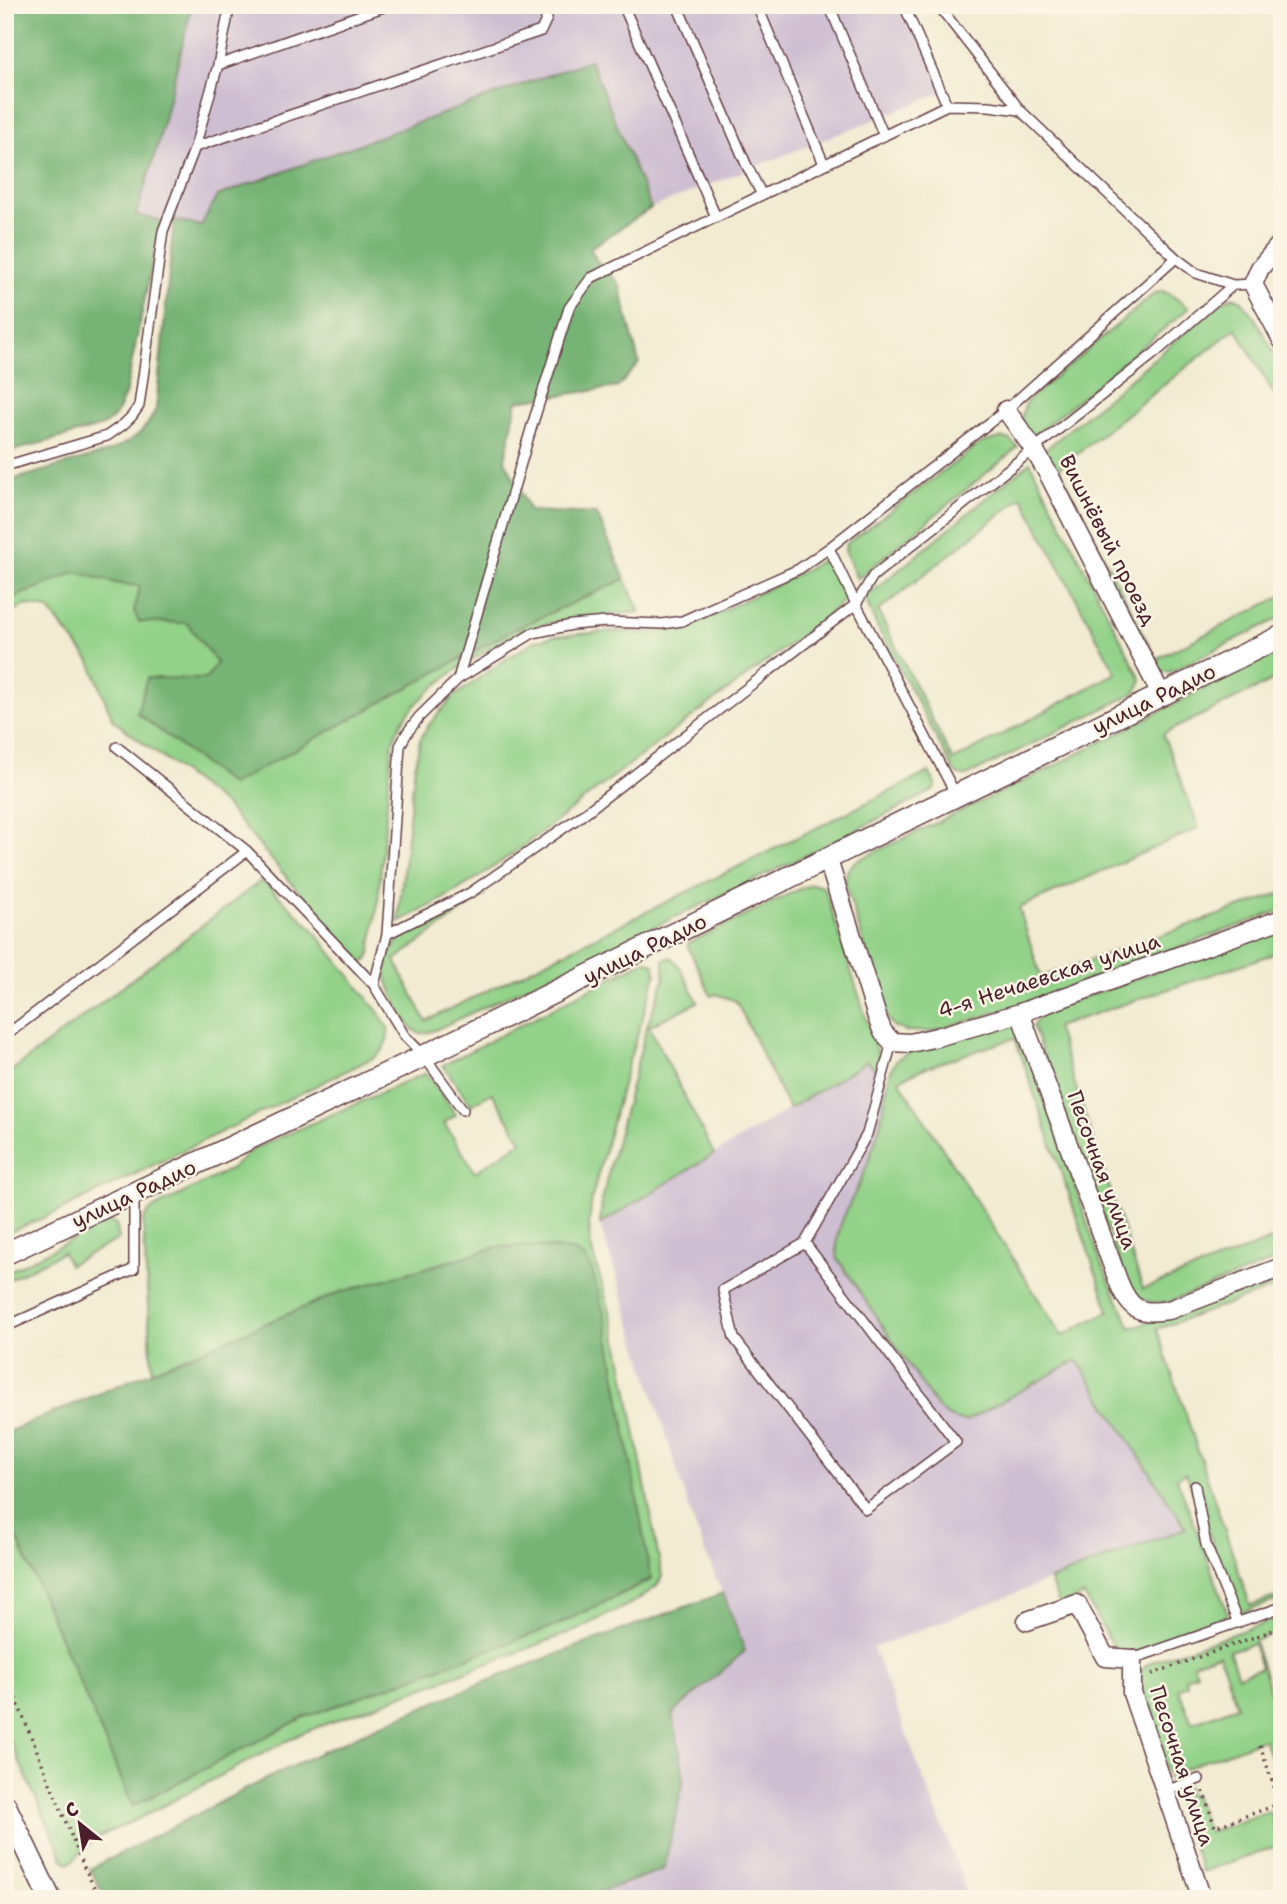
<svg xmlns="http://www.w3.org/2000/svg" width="1287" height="1904" font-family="'Shantell Sans',sans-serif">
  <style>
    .industrial { fill: #cebed1 }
    .green { fill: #93d289; stroke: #6e785a; stroke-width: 2; fill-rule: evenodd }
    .forest { fill: #76b475; stroke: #606a50; stroke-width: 2 }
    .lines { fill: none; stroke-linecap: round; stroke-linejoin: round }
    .service-casing { stroke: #633e44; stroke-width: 12 }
    .minor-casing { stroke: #633e44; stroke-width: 21 }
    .tertiary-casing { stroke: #633e44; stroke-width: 24 }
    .path { stroke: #633e44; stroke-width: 3.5; stroke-dasharray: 2 5; stroke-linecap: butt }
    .service { stroke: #fff; stroke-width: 9 }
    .minor { stroke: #fff; stroke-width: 18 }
    .tertiary { stroke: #fff; stroke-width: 21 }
    .labels { text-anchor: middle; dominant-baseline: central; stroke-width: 5; stroke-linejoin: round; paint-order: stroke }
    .street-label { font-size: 21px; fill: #4a1f2b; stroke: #fcf5e5 }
  </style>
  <rect width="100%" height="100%" fill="#fcf5e5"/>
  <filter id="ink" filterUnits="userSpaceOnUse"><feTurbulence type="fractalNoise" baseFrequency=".0143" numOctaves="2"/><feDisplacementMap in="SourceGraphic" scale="14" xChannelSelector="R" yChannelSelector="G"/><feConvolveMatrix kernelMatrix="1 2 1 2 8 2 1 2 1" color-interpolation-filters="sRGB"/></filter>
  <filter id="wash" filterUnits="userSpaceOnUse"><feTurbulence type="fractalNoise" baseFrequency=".00686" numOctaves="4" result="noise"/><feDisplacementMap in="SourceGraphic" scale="28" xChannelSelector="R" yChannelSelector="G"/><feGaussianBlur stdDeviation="1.57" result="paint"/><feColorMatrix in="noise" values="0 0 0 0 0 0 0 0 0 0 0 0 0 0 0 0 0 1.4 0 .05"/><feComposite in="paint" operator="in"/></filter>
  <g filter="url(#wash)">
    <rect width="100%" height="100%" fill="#f2ebd2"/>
    <path class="industrial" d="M 192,5 L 909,5 L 946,91 L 651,208 L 590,60 L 201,226 L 174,220 L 136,216 L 158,144 Z
      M 867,1061 L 891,1084 L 899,1079 L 1062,1336 L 1186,1528 L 873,1648 L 960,1873 L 967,1899 L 581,1899 L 664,1869 L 684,1778 L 672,1713 L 745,1650 L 693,1521 L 600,1224 Z"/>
    <path class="green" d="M 1163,291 L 1173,296 L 1189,308 L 1030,439 C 1020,421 1018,418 1028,400 L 1155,293 Z
      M 1233,297 L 1241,300 L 1254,316 L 1282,368 L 1282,408 L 1236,328 L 1059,468 L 1156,659 L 1282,596 L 1282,617 L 1170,672 L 1164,672 L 1155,669 L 1040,454 L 1223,301 Z
      M 1000,438 L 1009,439 L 1018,447 L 857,579 L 845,550 L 846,544 L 981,443 Z
      M 1030,462 L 1141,679 C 1140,690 1136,692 1127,697 L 967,776 L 958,775 L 954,771 L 876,624 L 865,598 ZM 1022,497 L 1116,673 L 953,761 L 878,611 Z
      M 828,556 L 831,557 L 845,590 L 844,600 L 822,620 C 752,672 682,724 613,777 C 544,830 479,885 398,922 L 414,772 L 420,740 L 428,726 L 452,698 L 500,663 L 535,641 L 554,636 L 616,631 L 660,633 L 682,628 L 708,618 L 808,569 Z
      M 76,572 L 120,584 L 140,586 L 134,611 L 187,623 L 217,663 L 206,679 L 147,679 L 137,713 L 511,631 L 625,579 L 640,612 C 615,615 590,617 564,621 C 556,622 546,623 538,626 C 494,641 399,698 392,747 L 378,902 L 370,954 L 367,961 L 360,963 L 225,805 L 113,720 L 90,661 L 48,609 L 27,605 L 5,615 L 5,601 Z
      M 1282,648 L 1282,676 L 1163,734 L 1199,828 L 1019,908 L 1041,977 L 1282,893 L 1282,910 L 1009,1009 L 931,1032 L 905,1031 L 894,1027 L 887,1018 L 845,883 C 845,871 849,867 858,860 L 1045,771 Z
      M 929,772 L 936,786 L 933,791 L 803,857 L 435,1030 C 429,1032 425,1034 419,1033 C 405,1028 385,982 386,967 C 386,959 391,950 397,943 C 413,922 461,905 486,894 L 395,960 L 426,1021 Z
      M 262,880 L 311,927 L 379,1013 L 388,1028 L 388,1037 L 383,1050 L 375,1057 L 57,1212 L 5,1234 L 5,1076 Z
      M 812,884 L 823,887 L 826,893 L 879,1058 L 876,1070 L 867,1061 L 789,1109 L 736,1001 L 716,994 L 711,996 L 687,944 L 804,887 Z
      M 1282,926 L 1282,951 L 1056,1027 L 1143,1289 L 1282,1236 L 1282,1258 L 1169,1302 C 1146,1305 1138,1299 1126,1280 L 1033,1027 L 1040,1013 Z
      M 671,957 L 680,967 L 698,1002 L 649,1026 L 714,1154 L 600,1224 L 602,1201 L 610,1166 L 647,1026 L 664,980 L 664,960 Z
      M 647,961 L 654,964 L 656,974 L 625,1074 L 602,1160 L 592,1197 L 589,1224 L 591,1247 L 612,1318 L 621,1355 L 662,1576 L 657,1586 L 636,1601 L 577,1630 L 302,1733 L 134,1821 L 93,1839 L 74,1860 L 69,1863 L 64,1860 L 59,1849 L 5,1730 L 5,1510 L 133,1806 L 302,1718 L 555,1626 L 651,1580 L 585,1258 L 572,1250 L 534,1246 L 498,1247 L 338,1293 L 152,1371 L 143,1221 L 150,1210 L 231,1169 L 253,1149 L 426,1073 L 456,1115 L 444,1123 L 475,1172 L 522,1141 L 492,1093 L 471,1105 L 443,1065 L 642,962 Z
      M 1010,1024 L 1020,1030 L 1024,1038 L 1101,1263 L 1131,1328 L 1282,1274 L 1282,1285 L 1157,1329 L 1250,1605 L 1282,1595 L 1282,1599 L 1241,1612 L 1237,1609 L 1186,1473 L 1177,1478 L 1228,1614 L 1221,1620 L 1135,1652 L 1115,1650 L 1084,1595 L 1060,1606 L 1050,1580 L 1186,1528 L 1077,1360 L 966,1421 C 952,1420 945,1416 936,1406 L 838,1259 C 832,1231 849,1207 860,1182 C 868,1164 875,1144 880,1125 C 885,1108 885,1081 893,1066 C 897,1057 905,1054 914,1050 ZM 1015,1038 L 1109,1311 L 1062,1336 L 899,1080 L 924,1068 Z
      M 109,1221 L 116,1224 L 119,1238 L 117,1240 L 69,1265 L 63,1252 L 6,1281 L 5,1285 L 5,1273 Z
      M 1282,1617 L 1282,1631 L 1254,1641 L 1278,1716 L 1282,1715 L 1281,1788 L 1264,1739 L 1180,1770 L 1189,1796 L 1194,1795 L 1208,1833 L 1269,1811 L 1281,1845 L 1202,1872 L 1136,1684 C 1138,1673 1142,1668 1151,1662 ZM 1253,1644 L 1261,1668 L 1238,1676 L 1229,1651 ZM 1219,1654 L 1237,1706 L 1192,1723 L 1178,1689 L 1187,1685 L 1185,1678 L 1197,1673 L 1193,1663 Z"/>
    <path class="forest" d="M 5,5 L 192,5 L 158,144 L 136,215 L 161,220 L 125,395 L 115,416 L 103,426 L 5,453 Z
      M 590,60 L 651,208 L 590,248 L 598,263 L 619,283 L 639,363 L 618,387 L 517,401 L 505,460 L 530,511 L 597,514 L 625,579 L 511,631 L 231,785 L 137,713 L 147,678 L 206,679 L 217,663 L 187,623 L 139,622 L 134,611 L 140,586 L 120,584 L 76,572 L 5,601 L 5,482 L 108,452 L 126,443 L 140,433 L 149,422 L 156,409 L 174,220 L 201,226 L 217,196 Z
      M 534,1246 L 572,1250 L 585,1258 L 592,1270 L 607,1325 L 651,1579 L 555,1626 L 302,1718 L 133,1806 L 5,1510 L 5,1433 L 338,1293 L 498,1247 Z
      M 723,1593 L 745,1651 L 673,1713 L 684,1778 L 664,1869 L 581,1899 L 106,1899 L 90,1869 C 191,1818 291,1763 395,1719 C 502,1673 613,1633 723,1593 Z"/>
  </g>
  <g filter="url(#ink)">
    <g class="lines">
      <g class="service-casing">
        <path id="service" d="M 623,5 L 716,217
          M 677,5 L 746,164 L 762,195
          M 757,5 L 824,164
          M 829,5 L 884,136
          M 904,5 L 947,105
          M 938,5 L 1020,110
          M 218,65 L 230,5
          M 195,147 L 541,31 L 547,18 L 542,5
          M 5,466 L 107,436 L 124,424 L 132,416 L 139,406 L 163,231 L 195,147 L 218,65 L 389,5
          M 458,679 L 531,429 L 569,308 L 591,278 L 947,105 L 989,106 L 1020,110 L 1129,214 L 1176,258 L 1196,273 L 1233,285 L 1253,284
          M 117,747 L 247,851 L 374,985 L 404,1035 L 424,1056 L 463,1110
          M 956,795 L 856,604 L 873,576 L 1155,353 L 1233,285
          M 387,934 L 400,746 L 407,733 L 419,717 L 458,679 L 533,633 L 572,625 L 606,622 L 662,624 L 682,621 L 799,569 L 829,548
          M 374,985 L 387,934 L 470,893 L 581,816 L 856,604 L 829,548 L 1006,410 L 1176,258
          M 5,1036 L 247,851
          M 805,1243 L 956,1442 L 866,1509 L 734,1338 L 723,1290 L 805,1243 L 867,1134 L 892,1042
          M 5,1327 L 134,1269 L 134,1194
          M 1195,1486 L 1206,1545 L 1238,1623
          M 1132,1659 L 1282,1607
          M 1165,1791 L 1199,1779"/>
      </g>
      <g class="minor-casing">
        <path id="minor" d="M 1282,242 L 1260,268 L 1253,284 L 1282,340
          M 1006,410 L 1033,448 L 1049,475 L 1162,696
          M 828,860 L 878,1020 L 883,1032 L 892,1042 L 910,1043 L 937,1037 L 1020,1013 L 1282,919
          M 1020,1013 L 1119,1283 C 1130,1310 1140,1315 1169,1310 L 1282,1267
          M 1027,1621 L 1077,1604 L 1105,1657 L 1132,1659 L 1132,1693 L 1202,1899"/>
      </g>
      <g class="tertiary-casing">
        <path id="tertiary" d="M 5,1254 L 424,1056 L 1282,636
          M 5,1805 L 50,1899"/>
      </g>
      <path class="path" d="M 5,1672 L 84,1867 L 100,1899
        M 1152,1674 L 1282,1627
        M 1260,1746 L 1280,1804
        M 1203,1791 L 1215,1827 L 1282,1803"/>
      <use href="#service" class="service"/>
      <use href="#minor" class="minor"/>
      <use href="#tertiary" class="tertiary"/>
    </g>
  </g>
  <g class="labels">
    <g class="street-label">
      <text transform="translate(1108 540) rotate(63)">Вишнёвый проезд</text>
      <text transform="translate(1154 699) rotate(-26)">улица Радио</text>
      <text transform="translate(645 949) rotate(-26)">улица Радио</text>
      <text transform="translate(1049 976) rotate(-18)">4-я Нечаевская улица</text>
      <text transform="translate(1102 1170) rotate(70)">Песочная улица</text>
      <text transform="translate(134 1194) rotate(-25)">улица Радио</text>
      <text transform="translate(1182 1766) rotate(72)">Песочная улица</text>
    </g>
  </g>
  <rect width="1287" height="1904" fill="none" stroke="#fcf5e5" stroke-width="28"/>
  <g transform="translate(80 1824) rotate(330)" stroke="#fcf5e5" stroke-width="5" paint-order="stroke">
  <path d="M0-5L12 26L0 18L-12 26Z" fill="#4a1f2b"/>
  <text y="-10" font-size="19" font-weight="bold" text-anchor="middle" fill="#4a1f2b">С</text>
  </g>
</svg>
